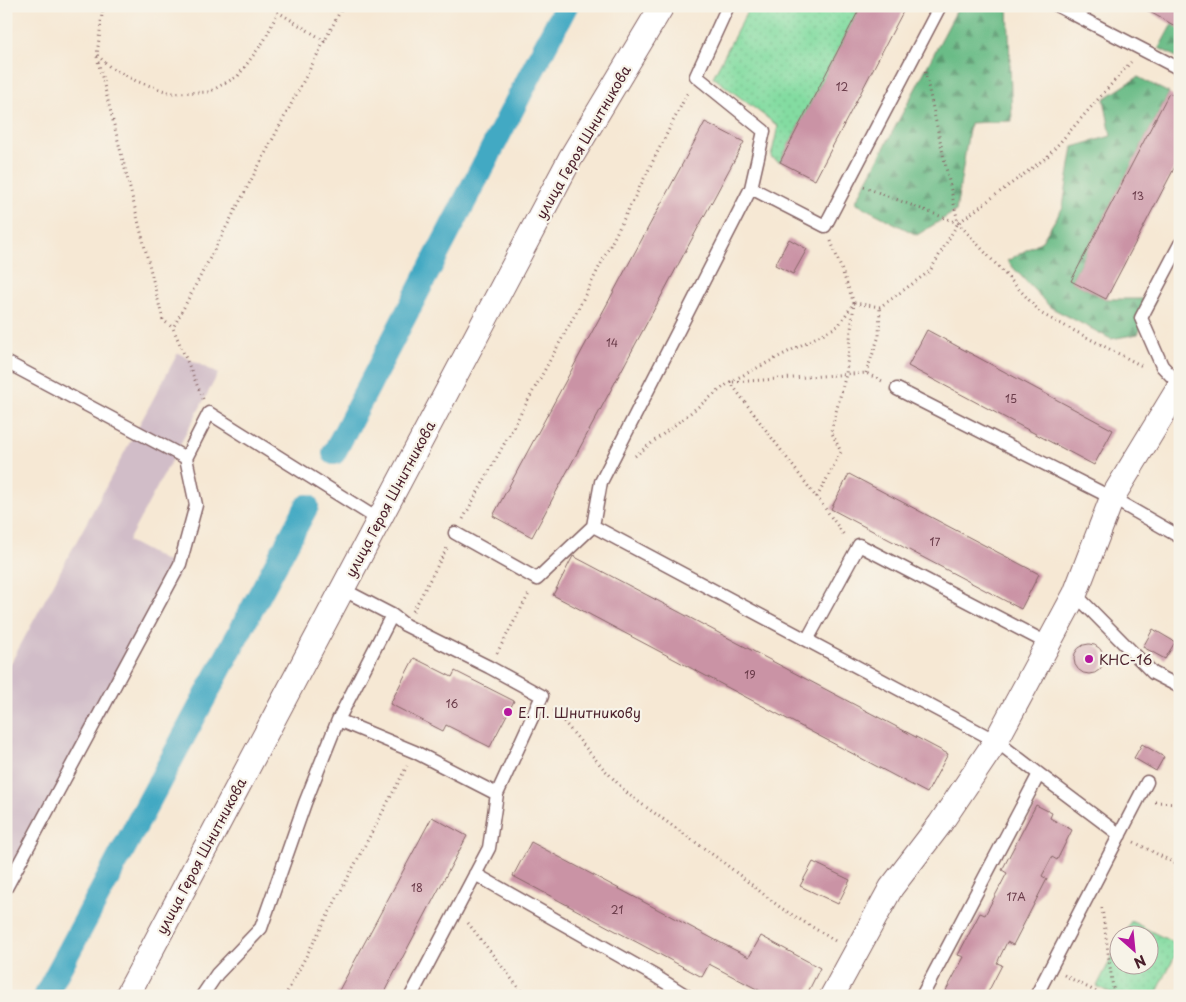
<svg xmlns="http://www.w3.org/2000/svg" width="1186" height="1002" font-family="'Playpen Sans',sans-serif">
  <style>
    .industrial { fill: #d1bdc8 }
    .grass { fill: url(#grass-dots); stroke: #667e66 }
    .forest { fill: url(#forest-firs); stroke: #5a6e59 }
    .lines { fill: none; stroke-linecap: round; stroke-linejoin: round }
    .canal { stroke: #43a9c3; stroke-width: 24 }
    .building { fill: #ca93a5 }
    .lane-casing { stroke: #866566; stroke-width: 15 }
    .street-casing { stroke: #866566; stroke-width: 26 }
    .path { stroke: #866566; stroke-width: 3; stroke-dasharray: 1 4; stroke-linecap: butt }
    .lane { stroke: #fff; stroke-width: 12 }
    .street { stroke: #fff; stroke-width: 24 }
    .poi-dot { fill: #b5179e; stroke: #f7f3e8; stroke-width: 2 }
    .labels { text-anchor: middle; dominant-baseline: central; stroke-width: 4.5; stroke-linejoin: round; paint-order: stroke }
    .number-label { font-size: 11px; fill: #6a3c4a }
    .street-label { font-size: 14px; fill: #4a1f2b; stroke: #f7f3e8 }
    .poi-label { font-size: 14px; fill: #4a1f2b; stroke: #f7f3e8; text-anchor: start }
  </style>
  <defs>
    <pattern id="grass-dots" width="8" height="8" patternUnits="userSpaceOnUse" patternTransform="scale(1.25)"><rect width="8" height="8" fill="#83dca1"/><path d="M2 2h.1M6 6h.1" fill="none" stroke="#73bc8b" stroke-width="1.8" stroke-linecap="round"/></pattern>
    <pattern id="forest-firs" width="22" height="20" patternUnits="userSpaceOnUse" patternTransform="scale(1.25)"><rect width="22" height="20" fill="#6abc87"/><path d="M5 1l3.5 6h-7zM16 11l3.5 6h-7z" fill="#59986f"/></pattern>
  </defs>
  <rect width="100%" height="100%" fill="#f7f3e8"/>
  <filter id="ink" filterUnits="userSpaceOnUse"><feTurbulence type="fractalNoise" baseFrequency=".02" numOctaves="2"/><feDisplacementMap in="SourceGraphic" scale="10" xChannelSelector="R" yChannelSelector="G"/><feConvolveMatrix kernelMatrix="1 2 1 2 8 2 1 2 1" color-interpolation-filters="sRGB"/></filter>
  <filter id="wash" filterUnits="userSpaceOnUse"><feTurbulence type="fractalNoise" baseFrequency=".0096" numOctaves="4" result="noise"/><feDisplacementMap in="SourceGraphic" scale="20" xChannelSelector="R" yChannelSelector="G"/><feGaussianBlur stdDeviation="1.12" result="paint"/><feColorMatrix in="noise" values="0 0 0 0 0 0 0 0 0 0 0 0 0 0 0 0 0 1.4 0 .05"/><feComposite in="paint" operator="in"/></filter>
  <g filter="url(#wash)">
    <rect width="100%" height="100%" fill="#f6e8d4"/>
    <path class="industrial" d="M 178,353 L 218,374 L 128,541 L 181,569 L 6,894 L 6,672 Z"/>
    <path class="grass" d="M 750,6 L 861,6 L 780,162 L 771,157 L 778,126 L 713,77 Z
      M 1131,921 L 1180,946 L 1155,996 L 1115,996 L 1097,986 L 1118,945 L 1118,964 L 1148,964 L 1148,934 L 1124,934 Z"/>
    <path class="forest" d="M 959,6 L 1008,6 L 1012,121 L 970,123 L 956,211 L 917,235 L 855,203 Z
      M 1172,24 L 1180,29 L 1180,59 L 1159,48 Z
      M 1138,77 L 1169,93 L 1071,281 L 1106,299 L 1156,299 L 1138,334 L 1111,339 L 1050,307 L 1007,261 L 1042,241 L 1063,207 L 1073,147 L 1111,136 L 1104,99 Z"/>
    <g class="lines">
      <path class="canal" d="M 334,453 L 566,6
        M 45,996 L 307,506"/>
    </g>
    <g id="blocks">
      <path class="building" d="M 861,6 L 906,6 L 815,180 L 780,162 Z
        M 1139,6 L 1180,6 L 1180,29 L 1168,22 Z
        M 1169,93 L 1180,99 L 1180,157 L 1106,299 L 1071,281 Z
        M 705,122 L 744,142 L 532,537 L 493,516 Z
        M 789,239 L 807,249 L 793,274 L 775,265 Z
        M 927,330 L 1113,430 L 1094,465 L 908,366 Z
        M 849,474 L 1039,574 L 1021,609 L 831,509 Z
        M 573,556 L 948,754 L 927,793 L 553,595 Z
        M 1153,629 L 1175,642 L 1165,659 L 1143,647 Z
        M1074 659a15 15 0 1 1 30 0a15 15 0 1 1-30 0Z
        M 414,658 L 452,677 L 455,671 L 514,701 L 490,747 L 446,725 L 443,731 L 390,704 Z
        M 1142,744 L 1164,757 L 1156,771 L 1134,758 Z
        M 1036,805 L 1052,813 L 1050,818 L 1072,830 L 1057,860 L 1052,857 L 1042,876 L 1047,879 L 1013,945 L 1007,942 L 997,963 L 1002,965 L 986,996 L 943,996 L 964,957 L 958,955 L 980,913 L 985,915 L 1007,873 L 1002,870 Z
        M 432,817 L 467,836 L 406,951 L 382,996 L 336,996 Z
        M 531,842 L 721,943 L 749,957 L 761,936 L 820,968 L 806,996 L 770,996 L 709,964 L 702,977 L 513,876 Z
        M 813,862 L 850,880 L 838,904 L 800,886 Z"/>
    </g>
  </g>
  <g filter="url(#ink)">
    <use href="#blocks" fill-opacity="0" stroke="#866566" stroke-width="1"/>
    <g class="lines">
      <g class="lane-casing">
        <path id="lane" d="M 728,6 L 696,76 L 764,131 L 751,188 L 825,226 L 940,6
          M 1058,6 L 1180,69
          M 751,188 L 601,482 L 593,526 L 996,741 L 1039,774 L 922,996
          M 1180,244 L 1141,318 L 1162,366 L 1180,385
          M 6,362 L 186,458
          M 897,389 L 1112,498 L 1180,537
          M 455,533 L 537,579 L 593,526
          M 342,589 L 392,615 L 405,625 L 489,667 L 542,696 L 497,794 L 489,848 L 411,996
          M 1075,594 L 1153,673 L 1180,687
          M 392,615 L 338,720 L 415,752 L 497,794
          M 807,640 L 859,545 L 1049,644
          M 1039,774 L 1120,835
          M 475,874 L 655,976 L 687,996
          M 6,888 L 180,564 L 196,505 L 186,458 L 209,413 L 379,520
          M 202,996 L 217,974 L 261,928 L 305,803 L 338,720
          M 1036,996 L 1147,782"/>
      </g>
      <g class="street-casing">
        <path id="street" d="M 127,996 L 570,159 L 662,6
          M 832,996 L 891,888 L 940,824 L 996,741 L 1075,594 L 1112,498 L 1180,386"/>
      </g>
      <path class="path" d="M 103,6 L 97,55 L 110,67 L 136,81 L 171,93 L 209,92 L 238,76 L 264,41 L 278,12 L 325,41
        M 97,57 L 163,320 L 173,328
        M 925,72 L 958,222
        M 864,187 L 958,223 L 1042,314 L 1144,367
        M 831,241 L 854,303 L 846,374 L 831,431 L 841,452 L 817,497 L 844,535
        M 866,373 L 879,336 L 880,307
        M 730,382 L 838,326 L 854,303 L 880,307 L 930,271 L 958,223 L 1047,157 L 1131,62
        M 733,382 L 866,373 L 882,381
        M 203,399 L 173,328 L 343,6
        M 635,456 L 730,382 L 816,497
        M 463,519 L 577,311 L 689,90
        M 413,611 L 447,548
        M 497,653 L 530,592
        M 554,710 L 601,766 L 629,795 L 719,859 L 781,908 L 837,942
        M 1155,802 L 1180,803
        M 1134,842 L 1180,866
        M 1102,908 L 1114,996
        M 468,923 L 525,996
        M 1064,975 L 1104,996
        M 285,996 L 407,766"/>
      <use href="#lane" class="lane"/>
      <use href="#street" class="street"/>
    </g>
  </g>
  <g class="poi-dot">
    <circle cx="1089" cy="659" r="5"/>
    <circle cx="508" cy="712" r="5"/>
  </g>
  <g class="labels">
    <g class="number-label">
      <text x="842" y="86">12</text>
      <text x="1138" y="195">13</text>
      <text x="612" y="342">14</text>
      <text x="1011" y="398">15</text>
      <text x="935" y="541">17</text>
      <text x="750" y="674">19</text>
      <text x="452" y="703">16</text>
      <text x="417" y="887">18</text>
      <text x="1016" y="896">17А</text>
      <text x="617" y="909">21</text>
    </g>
    <g class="street-label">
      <text transform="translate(583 142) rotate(-60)">улица Героя Шнитникова</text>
      <text transform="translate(390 499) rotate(-62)">улица Героя Шнитникова</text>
      <text transform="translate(201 856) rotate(-62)">улица Героя Шнитникова</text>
    </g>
    <g class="poi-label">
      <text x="1099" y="659">КНС-16</text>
      <text x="518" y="712">Е. П. Шнитникову</text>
    </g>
  </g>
  <rect width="1186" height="1002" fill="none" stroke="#f7f3e8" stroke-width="25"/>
  <g transform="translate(1134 950) rotate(153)"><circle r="24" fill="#f7f3e8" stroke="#b29e9c"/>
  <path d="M0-4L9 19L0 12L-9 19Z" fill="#b5179e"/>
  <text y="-8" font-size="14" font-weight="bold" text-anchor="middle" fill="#4a1f2b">N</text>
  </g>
</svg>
